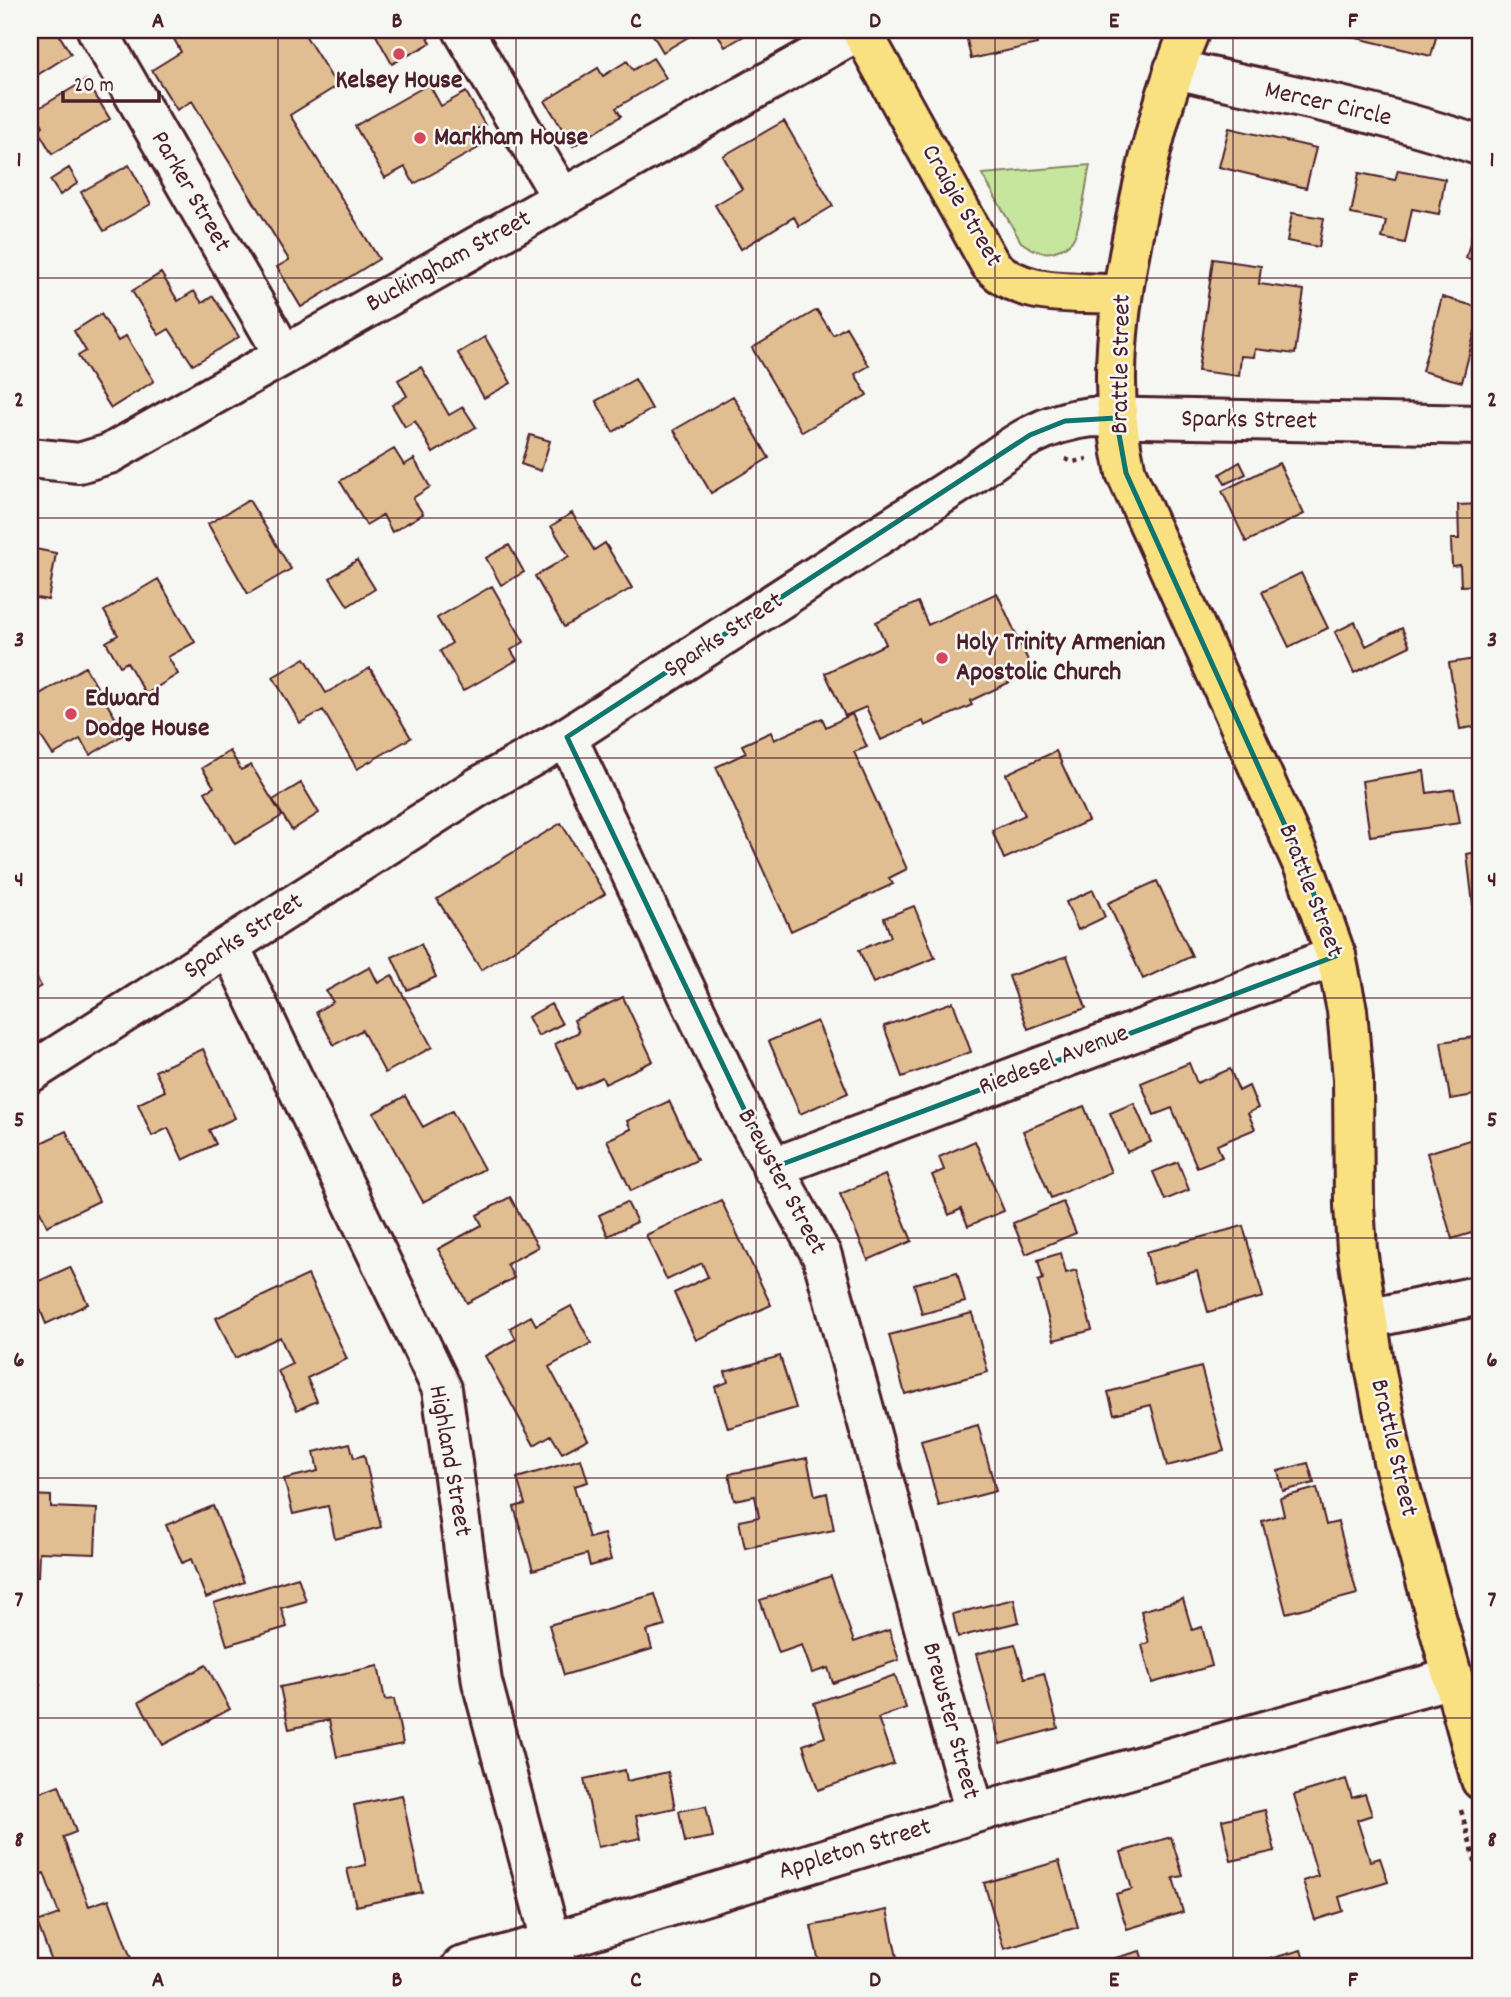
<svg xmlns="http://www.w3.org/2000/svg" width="1511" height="1997" font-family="Dekko,sans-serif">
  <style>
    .green { fill: #c6e69e; stroke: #888264; stroke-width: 2 }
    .building { fill: #e0be92; stroke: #4a1f2b; stroke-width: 2 }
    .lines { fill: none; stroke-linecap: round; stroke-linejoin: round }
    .minor-casing { stroke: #4a1f2b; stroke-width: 44 }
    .major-casing { stroke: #4a1f2b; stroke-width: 44 }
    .path { stroke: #4a1f2b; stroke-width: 4.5; stroke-dasharray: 5 5; stroke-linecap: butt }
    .minor { stroke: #f6f6f2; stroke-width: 38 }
    .major { stroke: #f9e181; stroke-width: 38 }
    .marked { fill: none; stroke: #0f766e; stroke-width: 5; stroke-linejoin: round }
    .grid { fill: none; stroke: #4a1f2b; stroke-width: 2; stroke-opacity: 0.55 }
    .poi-dot { fill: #d1495b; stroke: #f6f6f2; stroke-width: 2.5 }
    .labels { text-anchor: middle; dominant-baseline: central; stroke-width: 5; stroke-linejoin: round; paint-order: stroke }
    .poi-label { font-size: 26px; font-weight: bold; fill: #4a1f2b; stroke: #f6f6f2; text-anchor: start }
    .street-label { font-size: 26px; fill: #4a1f2b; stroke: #f6f6f2 }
    .neatline { fill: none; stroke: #4a1f2b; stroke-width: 2.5 }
    .grid-label { font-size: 23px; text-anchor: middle; font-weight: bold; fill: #4a1f2b }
  </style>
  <rect width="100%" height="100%" fill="#f6f6f2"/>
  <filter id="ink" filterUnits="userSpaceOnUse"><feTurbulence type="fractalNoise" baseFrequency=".0143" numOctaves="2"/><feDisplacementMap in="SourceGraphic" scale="14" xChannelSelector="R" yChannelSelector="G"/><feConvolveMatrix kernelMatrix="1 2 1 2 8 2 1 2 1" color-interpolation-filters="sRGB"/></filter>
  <g filter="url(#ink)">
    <path class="green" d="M 1090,165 C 1086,182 1081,229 1072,241 C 1067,247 1059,250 1052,252 C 1040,254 1031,249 1021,242 L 982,174 Z"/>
    <path class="building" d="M 38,30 L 56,30 L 71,54 L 34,77 L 30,70 L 30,35 Z
      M 189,30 L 302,30 L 337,86 L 290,115 L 379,259 L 301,307 L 277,267 L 289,260 L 192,101 L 177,110 L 152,70 L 181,52 L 174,39 Z
      M 373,30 L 424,30 L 431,43 L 392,64 Z
      M 650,30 L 700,30 L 663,52 Z
      M 715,30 L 754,30 L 725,47 Z
      M 965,30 L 1034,30 L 1037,44 L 971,59 Z
      M 1324,30 L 1438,30 L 1431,56 Z
      M 1481,50 L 1481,74 L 1474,72 Z
      M 653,58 L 666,78 L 616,108 L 621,116 L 573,146 L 545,101 L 598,68 L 603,76 L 627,61 L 633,70 Z
      M 86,80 L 110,119 L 52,154 L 38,130 L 43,126 L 34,111 Z
      M 429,84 L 441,106 L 466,92 L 485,125 L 473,131 L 482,146 L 414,184 L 405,167 L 385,178 L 355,126 Z
      M 784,121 L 833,206 L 799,226 L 794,217 L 741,249 L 715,205 L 742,189 L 723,156 Z
      M 1229,128 L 1316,148 L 1306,188 L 1219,167 Z
      M 129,165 L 151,204 L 104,231 L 81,192 Z
      M 69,168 L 78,183 L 60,195 L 50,180 Z
      M 1398,170 L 1445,179 L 1439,214 L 1412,209 L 1405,243 L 1382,238 L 1386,221 L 1351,214 L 1359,173 L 1395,180 Z
      M 1478,212 L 1481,213 L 1481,262 L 1466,258 Z
      M 1292,213 L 1324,218 L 1319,247 L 1287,241 Z
      M 1213,259 L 1261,266 L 1259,284 L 1304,290 L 1295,354 L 1255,349 L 1254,357 L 1241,356 L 1239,376 L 1198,371 Z
      M 161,273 L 178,301 L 194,291 L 202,303 L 213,296 L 239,337 L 193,365 L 169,329 L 159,335 L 132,291 Z
      M 1442,297 L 1481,308 L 1462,382 L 1422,371 Z
      M 817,310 L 833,335 L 846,327 L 869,366 L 855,374 L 867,395 L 802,432 L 752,348 Z
      M 101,314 L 118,341 L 126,336 L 154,381 L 111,408 L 78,356 L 86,351 L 74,331 Z
      M 30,327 L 38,328 L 30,396 Z
      M 485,337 L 511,383 L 484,398 L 458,353 Z
      M 421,367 L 449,415 L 463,407 L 476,427 L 433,453 L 415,421 L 405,427 L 392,405 L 407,396 L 398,380 Z
      M 635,379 L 652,409 L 613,432 L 596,401 Z
      M 733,396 L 769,458 L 711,493 L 674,430 Z
      M 530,435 L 550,441 L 541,471 L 521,464 Z
      M 394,449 L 404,465 L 414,459 L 430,487 L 413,498 L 423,514 L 392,532 L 383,515 L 366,525 L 340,481 Z
      M 1240,462 L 1246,474 L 1225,484 L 1220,474 Z
      M 1279,463 L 1304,514 L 1246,542 L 1222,491 Z
      M 249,500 L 291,569 L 248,594 L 208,524 Z
      M 1481,504 L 1481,585 L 1461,586 L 1460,565 L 1452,566 L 1451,539 L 1459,539 L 1458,505 Z
      M 572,513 L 594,550 L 605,543 L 632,588 L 564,627 L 535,576 L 569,556 L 551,526 Z
      M 509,545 L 524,572 L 501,585 L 486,558 Z
      M 30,548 L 56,553 L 48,600 L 30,597 Z
      M 357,560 L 375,589 L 348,606 L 330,578 Z
      M 1301,573 L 1328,628 L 1289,647 L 1262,592 Z
      M 158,579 L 195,642 L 168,657 L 178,674 L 146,694 L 127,662 L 120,666 L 106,642 L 118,635 L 104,611 Z
      M 492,586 L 524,642 L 511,650 L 517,660 L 463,691 L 440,651 L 452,643 L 437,618 Z
      M 997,593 L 1033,671 L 970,701 L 972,705 L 925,726 L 923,721 L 881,740 L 866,707 L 845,716 L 825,673 L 886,644 L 876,622 L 918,602 L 928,625 Z
      M 1355,622 L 1366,646 L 1402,628 L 1410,646 L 1354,673 L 1335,632 Z
      M 305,658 L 326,693 L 370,668 L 411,738 L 357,769 L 323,710 L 300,723 L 273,677 Z
      M 1481,658 L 1481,740 L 1479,726 L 1460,729 L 1449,663 Z
      M 85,667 L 125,734 L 90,755 L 80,739 L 53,755 L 40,735 L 30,741 L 30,686 L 32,684 L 38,695 Z
      M 852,714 L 867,747 L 854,752 L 907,869 L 889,878 L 893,884 L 791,931 L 716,767 L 746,753 L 742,745 L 771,732 L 774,740 L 822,718 L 826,727 Z
      M 230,751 L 241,770 L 251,765 L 282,816 L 235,844 L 205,792 L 214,787 L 202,768 Z
      M 1056,751 L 1088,821 L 1004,859 L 992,830 L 1025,815 L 1006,774 Z
      M 1424,771 L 1427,793 L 1454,789 L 1460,823 L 1370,836 L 1362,781 Z
      M 301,783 L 319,813 L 292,830 L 273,800 Z
      M 561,823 L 605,894 L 481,970 L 437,899 Z
      M 1481,851 L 1481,955 L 1479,955 L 1467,854 Z
      M 1157,881 L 1192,956 L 1143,979 L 1108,903 Z
      M 1093,890 L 1105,917 L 1078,930 L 1066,902 Z
      M 914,906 L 935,958 L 873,983 L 859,950 L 891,937 L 884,918 Z
      M 421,944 L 436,977 L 407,990 L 392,957 Z
      M 1067,956 L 1086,1008 L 1028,1029 L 1009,976 Z
      M 30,967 L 41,986 L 30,993 Z
      M 370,967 L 378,983 L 392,975 L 432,1047 L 385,1073 L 362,1030 L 334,1045 L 316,1012 L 333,1002 L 326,991 Z
      M 623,997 L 653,1061 L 605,1084 L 602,1077 L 576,1089 L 555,1044 L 579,1032 L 574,1020 Z
      M 953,1002 L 971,1052 L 902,1077 L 884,1026 Z
      M 551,1004 L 562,1024 L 538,1036 L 528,1017 Z
      M 817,1021 L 848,1093 L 800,1114 L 769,1041 Z
      M 1481,1036 L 1481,1094 L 1450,1099 L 1441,1042 Z
      M 203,1049 L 235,1118 L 209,1130 L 216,1144 L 183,1160 L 168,1128 L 152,1136 L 138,1104 L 165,1091 L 155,1071 Z
      M 1189,1063 L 1197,1083 L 1230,1069 L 1239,1091 L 1249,1086 L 1258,1108 L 1248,1113 L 1255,1129 L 1217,1145 L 1222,1157 L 1197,1167 L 1172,1108 L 1154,1115 L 1141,1083 Z
      M 405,1096 L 423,1127 L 452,1111 L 484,1169 L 423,1202 L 374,1113 Z
      M 669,1101 L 697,1160 L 631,1191 L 607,1140 L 631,1129 L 627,1121 Z
      M 1134,1103 L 1151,1142 L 1127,1152 L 1110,1113 Z
      M 1084,1106 L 1111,1172 L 1051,1198 L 1023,1131 Z
      M 66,1131 L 99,1201 L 47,1226 L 30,1190 L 30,1148 Z
      M 1476,1138 L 1481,1157 L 1481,1230 L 1452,1239 L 1427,1153 Z
      M 975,1141 L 1004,1211 L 968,1226 L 961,1209 L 949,1215 L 932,1175 L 944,1170 L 939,1157 Z
      M 1178,1162 L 1189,1190 L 1165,1200 L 1153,1172 Z
      M 885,1175 L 912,1241 L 868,1260 L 840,1194 Z
      M 510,1197 L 538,1247 L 507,1264 L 514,1278 L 467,1303 L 438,1249 L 482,1225 L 477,1215 Z
      M 721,1200 L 771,1305 L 696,1340 L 674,1293 L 708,1277 L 702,1263 L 667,1280 L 646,1235 Z
      M 627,1202 L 637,1222 L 608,1236 L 599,1215 Z
      M 1063,1202 L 1076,1233 L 1026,1254 L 1013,1223 Z
      M 1243,1226 L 1263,1297 L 1208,1312 L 1197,1271 L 1154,1283 L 1146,1252 Z
      M 1061,1253 L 1066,1273 L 1076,1270 L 1092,1330 L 1054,1340 L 1038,1281 L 1043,1279 L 1038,1260 Z
      M 70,1267 L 88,1304 L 46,1324 L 30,1285 Z
      M 957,1272 L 965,1302 L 922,1314 L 914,1284 Z
      M 308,1275 L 347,1359 L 307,1378 L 317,1401 L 297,1410 L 278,1371 L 292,1364 L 280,1337 L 235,1358 L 216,1318 Z
      M 571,1306 L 591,1343 L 549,1367 L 588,1439 L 562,1453 L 551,1435 L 534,1445 L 485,1356 L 516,1339 L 510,1328 L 531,1316 L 536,1325 Z
      M 972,1313 L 988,1372 L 905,1394 L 889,1335 Z
      M 780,1356 L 796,1408 L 728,1428 L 715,1387 L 728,1382 L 725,1372 Z
      M 1201,1367 L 1224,1451 L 1167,1466 L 1151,1405 L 1114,1414 L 1108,1392 Z
      M 978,1425 L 996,1491 L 939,1506 L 921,1441 Z
      M 350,1443 L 354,1458 L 364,1455 L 381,1527 L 335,1539 L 328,1506 L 293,1514 L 284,1479 L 318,1471 L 314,1452 Z
      M 807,1458 L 815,1496 L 827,1493 L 834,1530 L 745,1548 L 739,1521 L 759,1517 L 755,1496 L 734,1500 L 729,1474 Z
      M 581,1459 L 588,1482 L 574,1486 L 589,1538 L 604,1534 L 611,1560 L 590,1566 L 587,1554 L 533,1570 L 514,1507 L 525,1504 L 517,1478 Z
      M 1308,1463 L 1314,1483 L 1283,1491 L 1278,1471 Z
      M 1317,1488 L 1326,1525 L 1338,1522 L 1357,1594 L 1286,1613 L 1262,1521 L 1284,1515 L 1280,1498 Z
      M 30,1495 L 51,1496 L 51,1507 L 97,1509 L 95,1554 L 39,1552 L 38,1577 L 30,1576 Z
      M 213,1506 L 244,1582 L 206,1598 L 191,1559 L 182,1563 L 166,1525 Z
      M 831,1576 L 854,1642 L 889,1630 L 899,1660 L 833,1683 L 828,1668 L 812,1673 L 802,1645 L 779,1653 L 760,1600 Z
      M 298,1577 L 306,1601 L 281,1608 L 287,1627 L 227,1645 L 214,1603 Z
      M 655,1594 L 665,1626 L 647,1631 L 652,1649 L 564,1675 L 549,1625 Z
      M 1014,1599 L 1019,1622 L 958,1637 L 953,1614 Z
      M 1183,1599 L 1192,1630 L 1202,1627 L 1212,1666 L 1152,1683 L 1142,1645 L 1149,1643 L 1141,1611 Z
      M 1015,1644 L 1025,1678 L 1044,1673 L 1058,1728 L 1000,1744 L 976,1654 Z
      M 30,1650 L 40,1685 L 30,1688 Z
      M 206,1665 L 230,1709 L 163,1745 L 139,1702 Z
      M 378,1666 L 385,1700 L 394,1699 L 403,1744 L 337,1757 L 329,1720 L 289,1729 L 280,1687 Z
      M 895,1675 L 906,1708 L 878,1718 L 894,1764 L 818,1790 L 803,1745 L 825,1737 L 814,1703 Z
      M 625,1770 L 627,1781 L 668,1772 L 675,1808 L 636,1816 L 641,1838 L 598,1847 L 584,1779 Z
      M 1346,1779 L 1352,1798 L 1365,1794 L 1372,1815 L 1357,1820 L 1370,1861 L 1380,1858 L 1388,1882 L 1339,1897 L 1343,1911 L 1315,1920 L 1303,1881 L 1318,1876 L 1294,1795 Z
      M 59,1785 L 76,1832 L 63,1837 L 89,1906 L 109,1899 L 133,1964 L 125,1967 L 54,1967 L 37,1922 L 59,1914 L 44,1873 L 34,1877 L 30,1866 L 30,1796 Z
      M 402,1795 L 422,1892 L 356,1906 L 347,1869 L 366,1865 L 354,1805 Z
      M 706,1806 L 713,1837 L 685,1842 L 679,1811 Z
      M 1265,1810 L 1275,1851 L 1231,1861 L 1222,1820 Z
      M 1171,1837 L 1183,1876 L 1173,1878 L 1183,1912 L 1127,1929 L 1116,1894 L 1132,1889 L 1121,1852 Z
      M 1059,1861 L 1078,1927 L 1004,1949 L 984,1883 Z
      M 887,1910 L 899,1967 L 820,1967 L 811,1926 Z
      M 1301,1950 L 1306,1967 L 1268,1967 L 1266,1960 Z
      M 1140,1951 L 1145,1967 L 1115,1967 L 1112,1959 Z"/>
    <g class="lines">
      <g class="minor-casing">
        <path id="minor" d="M 97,30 L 284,355
          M 463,30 L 562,198
          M 1174,69 C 1277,92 1381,112 1481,146
          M 30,458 L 79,463 L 109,454 L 860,30
          M 567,737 L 745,1116 L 822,1256 L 975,1813
          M 230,947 L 442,1389 L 482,1682 L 558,1967
          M 30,1073 L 478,787 L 567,737 L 972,475 C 1011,446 1042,422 1092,417 L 1481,425
          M 772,1168 L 1336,956
          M 1367,1319 L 1481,1295
          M 461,1967 L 573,1936 L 975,1813 L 1452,1678"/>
      </g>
      <g class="major-casing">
        <path id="major" d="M 861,30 L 990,264 C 1022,300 1077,290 1121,295
          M 1190,30 C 1165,89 1150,151 1137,214 C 1119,301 1106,385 1126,473 L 1306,872 L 1336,956 L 1347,1010 L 1353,1079 L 1354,1206 L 1357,1249 L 1373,1356 L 1393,1461 L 1481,1780"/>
      </g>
      <path class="path" d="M 1065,459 L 1073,462 L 1087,459
        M 1461,1810 L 1481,1883"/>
      <use href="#minor" class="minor"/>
      <use href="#major" class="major"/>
    </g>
  </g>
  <path class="marked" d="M 1116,418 L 1126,473 L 1306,872 L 1336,956 L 772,1168 L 567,737 L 1030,435 L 1065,421 Z"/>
  <path class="grid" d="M 278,30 L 278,1967M 516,30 L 516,1967M 756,30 L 756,1967M 995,30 L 995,1967M 1233,30 L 1233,1967M 30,278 L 1481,278M 30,518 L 1481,518M 30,758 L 1481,758M 30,998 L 1481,998M 30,1238 L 1481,1238M 30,1478 L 1481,1478M 30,1718 L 1481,1718"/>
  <g class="poi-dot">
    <circle cx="399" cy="54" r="7"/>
    <circle cx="420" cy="138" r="7"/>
    <circle cx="942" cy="658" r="7"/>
    <circle cx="71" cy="714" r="7"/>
  </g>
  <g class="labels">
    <g class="poi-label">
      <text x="399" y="81" text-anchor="middle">Kelsey House</text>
      <text x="434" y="138">Markham House</text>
      <text x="956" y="643">Holy Trinity Armenian<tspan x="956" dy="30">Apostolic Church</tspan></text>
      <text x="85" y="699">Edward<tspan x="85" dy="30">Dodge House</tspan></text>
    </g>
    <g class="street-label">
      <text transform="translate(1328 105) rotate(13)">Mercer Circle</text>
      <text transform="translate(190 192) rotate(60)">Parker Street</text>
      <text transform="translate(961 206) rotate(60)">Craigie Street</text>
      <text transform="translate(449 262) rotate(-29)">Buckingham Street</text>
      <text transform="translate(1122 364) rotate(-89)">Brattle Street</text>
      <text transform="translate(1249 421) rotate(1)">Sparks Street</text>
      <text transform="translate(724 636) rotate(-33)">Sparks Street</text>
      <text transform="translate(1310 891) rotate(69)">Brattle Street</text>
      <text transform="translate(244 937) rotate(-33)">Sparks Street</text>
      <text transform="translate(1054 1061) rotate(-21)">Riedesel Avenue</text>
      <text transform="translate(781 1182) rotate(62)">Brewster Street</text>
      <text transform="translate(1393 1448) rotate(77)">Brattle Street</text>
      <text transform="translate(449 1461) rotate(80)">Highland Street</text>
      <text transform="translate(950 1721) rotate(75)">Brewster Street</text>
      <text transform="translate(855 1850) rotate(-17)">Appleton Street</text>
    </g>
  </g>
  <rect width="1511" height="1997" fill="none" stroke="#f6f6f2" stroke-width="77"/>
  <path d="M63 91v10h96v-10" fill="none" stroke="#4a1f2b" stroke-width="3.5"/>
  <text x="74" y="91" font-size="21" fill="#4a1f2b" stroke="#f6f6f2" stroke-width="5" paint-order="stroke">20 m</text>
  <rect x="38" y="38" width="1434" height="1920" class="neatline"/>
  <g class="grid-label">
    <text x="158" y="27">A</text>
    <text x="397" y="27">B</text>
    <text x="636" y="27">C</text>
    <text x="875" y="27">D</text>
    <text x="1114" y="27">E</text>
    <text x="1353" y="27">F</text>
    <text x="19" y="166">1</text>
    <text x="1492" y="166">1</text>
    <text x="19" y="406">2</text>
    <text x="1492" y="406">2</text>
    <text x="19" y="646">3</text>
    <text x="1492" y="646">3</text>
    <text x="19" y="886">4</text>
    <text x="1492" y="886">4</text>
    <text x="19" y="1126">5</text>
    <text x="1492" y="1126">5</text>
    <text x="19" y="1366">6</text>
    <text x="1492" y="1366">6</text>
    <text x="19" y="1606">7</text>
    <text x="1492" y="1606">7</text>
    <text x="19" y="1846">8</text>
    <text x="1492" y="1846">8</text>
    <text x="158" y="1986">A</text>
    <text x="397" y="1986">B</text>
    <text x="636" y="1986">C</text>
    <text x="875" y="1986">D</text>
    <text x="1114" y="1986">E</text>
    <text x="1353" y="1986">F</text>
  </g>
</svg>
